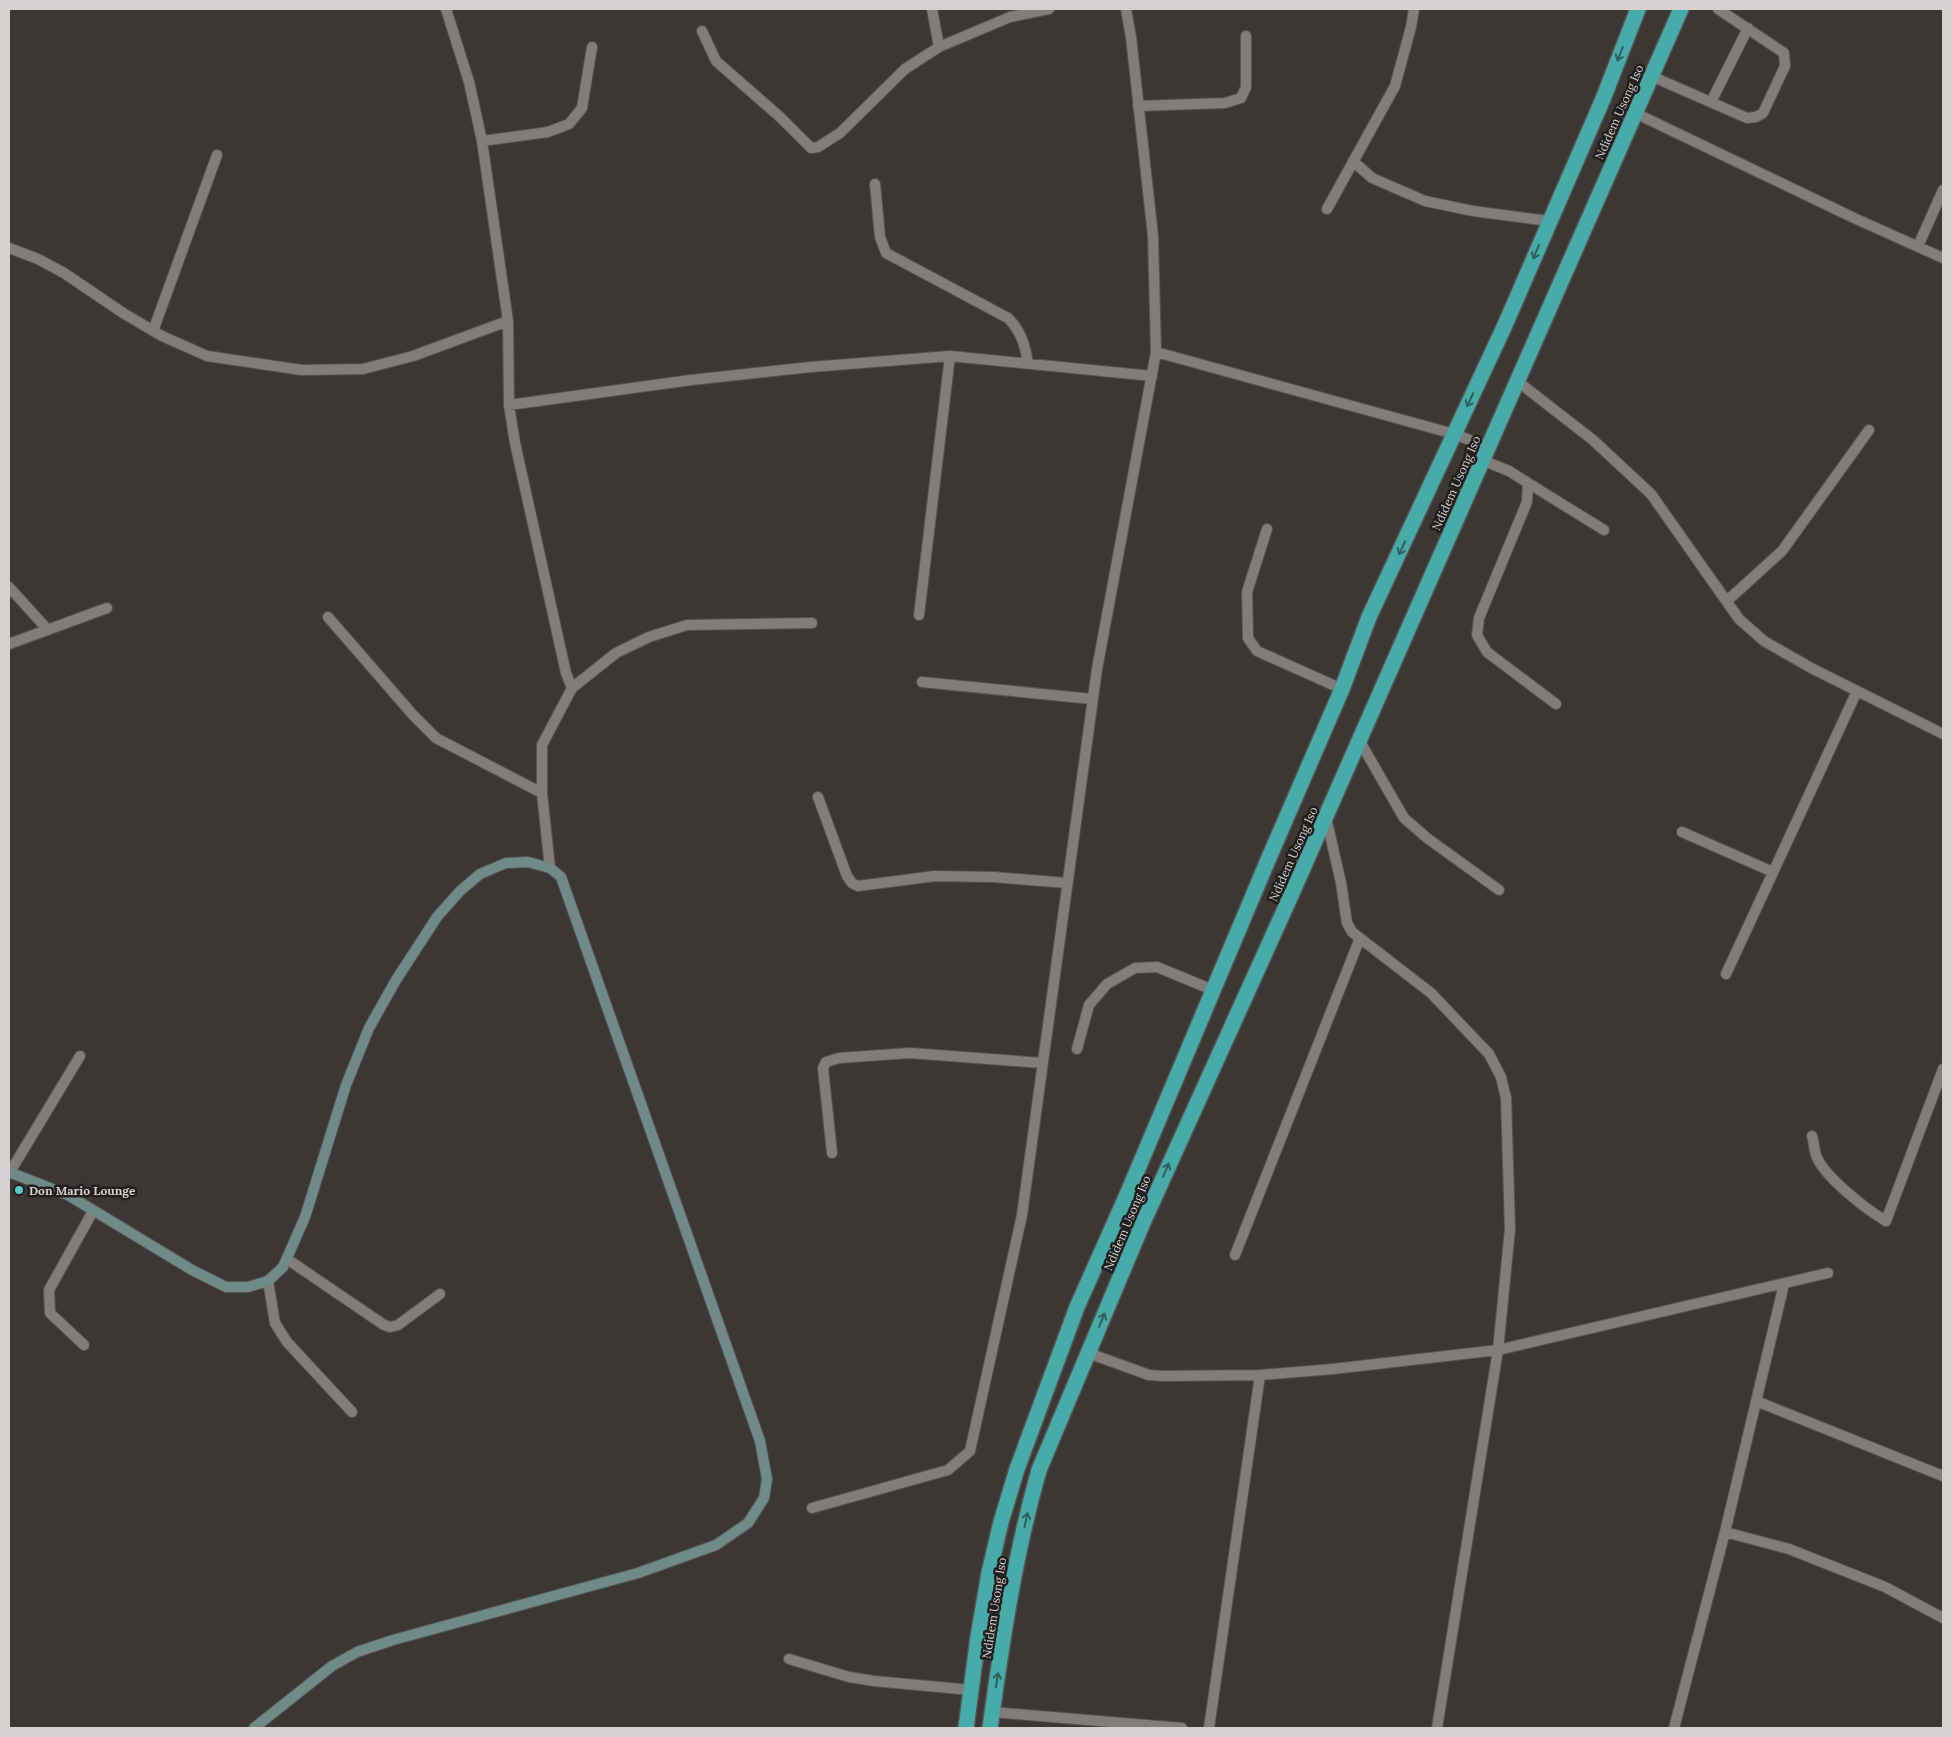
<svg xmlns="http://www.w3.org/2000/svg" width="1952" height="1737" font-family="Lora,serif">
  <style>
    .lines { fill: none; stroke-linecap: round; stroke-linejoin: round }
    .lane-casing { stroke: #575453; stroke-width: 12 }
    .street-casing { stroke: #575453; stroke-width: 12 }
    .secondary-casing { stroke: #575453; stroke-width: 12 }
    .highway-casing { stroke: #575453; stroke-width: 18 }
    .lane { stroke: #827c7a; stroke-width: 10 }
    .street { stroke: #827c7a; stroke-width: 10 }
    .secondary { stroke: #708a88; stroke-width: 10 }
    .highway { stroke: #47aba8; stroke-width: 15 }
    .oneway { stroke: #325e5c }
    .poi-dot { fill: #53cdc9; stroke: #211f1e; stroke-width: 2 }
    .labels { text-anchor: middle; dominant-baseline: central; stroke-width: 5; stroke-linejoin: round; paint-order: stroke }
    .street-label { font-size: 12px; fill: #d4d1d0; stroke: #211f1e }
    .poi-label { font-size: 12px; font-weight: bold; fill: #d4d1d0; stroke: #211f1e; text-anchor: start }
  </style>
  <rect width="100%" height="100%" fill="#3b3735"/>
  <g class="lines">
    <g class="lane-casing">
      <path id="lane" d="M 702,31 L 716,61 L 780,117
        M 1651,76 L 1747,118 L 1756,117 L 1763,113 L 1785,66 L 1784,53 L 1718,9
        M 1711,102 L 1748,28
        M 1482,460 L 1509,471 L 1528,483 L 1527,502 L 1479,618 L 1477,635 L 1487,652 L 1556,704
        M 1528,483 L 1604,530
        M 1267,529 L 1247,592 L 1248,638 L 1257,651 L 1342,689
        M 1077,1049 L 1089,1005 L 1107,984 L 1135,968 L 1157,967 L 1213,990
        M 1812,1136 C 1814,1142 1814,1149 1816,1155 C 1823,1176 1867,1210 1886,1221
        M 10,1172 L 80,1056
        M 268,1281 L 275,1323 L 287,1342 L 352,1412
        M 84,1345 L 50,1313 L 49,1290 L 93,1211"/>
    </g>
    <g class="street-casing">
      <path id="street" d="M 446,9 L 469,82 L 482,141 L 508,321 L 509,405 L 515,443 L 566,673 L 572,688
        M 932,9 L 939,47
        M 1138,106 L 1225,103 L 1241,98 L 1246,87 L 1246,36
        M 1635,113 L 1854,218 L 1943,258
        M 780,117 L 811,148 L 818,147 L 840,133 L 905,69 L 939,47 L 1010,17 L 1049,9
        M 482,141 L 548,132 L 569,124 L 582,108 L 592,47
        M 1353,161 L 1372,178 L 1425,201 L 1473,211 L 1549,221
        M 875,184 L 880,237 L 886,253 L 1008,318 C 1021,331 1025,345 1028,363
        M 1327,209 L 1395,86 L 1411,27 L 1414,9
        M 1918,246 L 1943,190
        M 9,248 L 38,259 L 64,273 L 123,313 L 162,336 L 207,356 L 261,364 L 302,370 L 363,369 L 413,356 L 508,321
        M 153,331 L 217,155
        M 1156,352 L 1454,434 L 1488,447
        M 1517,381 L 1593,440 L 1651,494 L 1739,619 L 1764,641 L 1813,669 L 1943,734
        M 509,405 L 691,380 L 811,367 L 950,356 L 1152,376
        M 9,587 L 48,630
        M 1727,601 L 1782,551 L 1869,430
        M 919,615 L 950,356
        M 328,617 L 413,715 L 436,738 L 542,793
        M 9,644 L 107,608
        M 922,682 L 1092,699
        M 1359,740 L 1404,818 L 1427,838 L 1499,890
        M 818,797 L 847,876 L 852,883 L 858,886 L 935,876 L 993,877 L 1067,883
        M 1326,817 L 1341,883 L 1347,923 L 1352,932 L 1431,993 L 1489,1054 L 1501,1077 L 1506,1098 L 1510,1229 L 1498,1350 L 1437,1728
        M 1682,832 L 1773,872
        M 550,868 L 542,793 L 542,745 L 572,688 L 616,653 L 649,637 L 687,625 L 812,623
        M 1726,974 L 1857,691
        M 832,1153 L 823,1068 L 826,1062 L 839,1058 L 910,1053 L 1043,1063
        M 1886,1221 L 1943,1069
        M 1235,1255 L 1360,938
        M 287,1259 L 384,1325 L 390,1327 L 398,1325 L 440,1294
        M 1088,1353 L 1149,1375 L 1163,1376 L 1260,1375 L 1333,1369 L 1498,1350 L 1828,1273
        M 1756,1401 L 1943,1476
        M 812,1508 L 948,1470 L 970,1451 L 1022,1215 L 1097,669 L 1156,352 L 1153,236 L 1131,37 L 1126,9
        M 1725,1532 L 1789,1549 L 1885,1587 L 1943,1618
        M 789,1659 L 849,1677 L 874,1681 L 971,1690
        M 992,1712 L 1182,1728
        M 1209,1728 L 1260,1375
        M 1674,1728 L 1725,1532 L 1784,1284"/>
    </g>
    <g class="secondary-casing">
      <path id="secondary" d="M 9,1172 L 68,1195 L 192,1270 L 226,1287 L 248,1287 L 268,1281 L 283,1267 L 305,1217 L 346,1085 L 369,1028 L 396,980 L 437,917 L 460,891 L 480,874 L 506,863 L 528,862 L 550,868 L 561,877 L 760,1441 L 767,1479 L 764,1498 L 748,1523 L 716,1545 L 638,1573 L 393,1640 L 357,1652 L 332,1666 L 254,1728"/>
    </g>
    <g class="highway-casing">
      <path id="highway" d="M 966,1728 L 978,1637 L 989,1573 L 1001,1522 L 1017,1469 L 1077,1307 L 1129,1190 L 1268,860 L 1342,689 L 1369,617 L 1505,325 L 1603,99 L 1638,9
        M 990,1728 C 1002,1641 1015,1554 1039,1470 L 1142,1225 L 1293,891 L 1681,9"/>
    </g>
    <use href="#lane" class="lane"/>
    <use href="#street" class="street"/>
    <use href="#secondary" class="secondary"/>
    <use href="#highway" class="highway"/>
  </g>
  <defs><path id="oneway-shaft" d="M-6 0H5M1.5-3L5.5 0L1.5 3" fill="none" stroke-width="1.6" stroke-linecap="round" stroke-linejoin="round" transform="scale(1.25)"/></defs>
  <g class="oneway">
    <use href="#oneway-shaft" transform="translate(1620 54) rotate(112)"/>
    <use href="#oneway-shaft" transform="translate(1536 252) rotate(113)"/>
    <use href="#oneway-shaft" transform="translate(1470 400) rotate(115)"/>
    <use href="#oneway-shaft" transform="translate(1402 548) rotate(115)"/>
    <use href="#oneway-shaft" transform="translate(1166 1170) rotate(-66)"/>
    <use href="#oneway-shaft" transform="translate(1102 1320) rotate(-67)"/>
    <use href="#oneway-shaft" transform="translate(1026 1520) rotate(-78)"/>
    <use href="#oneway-shaft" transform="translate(997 1680) rotate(-81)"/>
  </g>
  <circle class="poi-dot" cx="19" cy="1190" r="5"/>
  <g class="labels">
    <g class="street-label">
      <text transform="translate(1619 112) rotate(-66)">Ndidem Usong Iso</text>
      <text transform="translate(1456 483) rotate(-66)">Ndidem Usong Iso</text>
      <text transform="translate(1293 854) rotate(-66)">Ndidem Usong Iso</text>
      <text transform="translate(1127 1223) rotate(-67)">Ndidem Usong Iso</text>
      <text transform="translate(994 1608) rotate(-81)">Ndidem Usong Iso</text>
    </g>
    <g class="poi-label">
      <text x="29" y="1190">Don Mario Lounge</text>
    </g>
  </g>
  <rect width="1952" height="1737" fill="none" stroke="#d4d1d0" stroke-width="20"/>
</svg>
